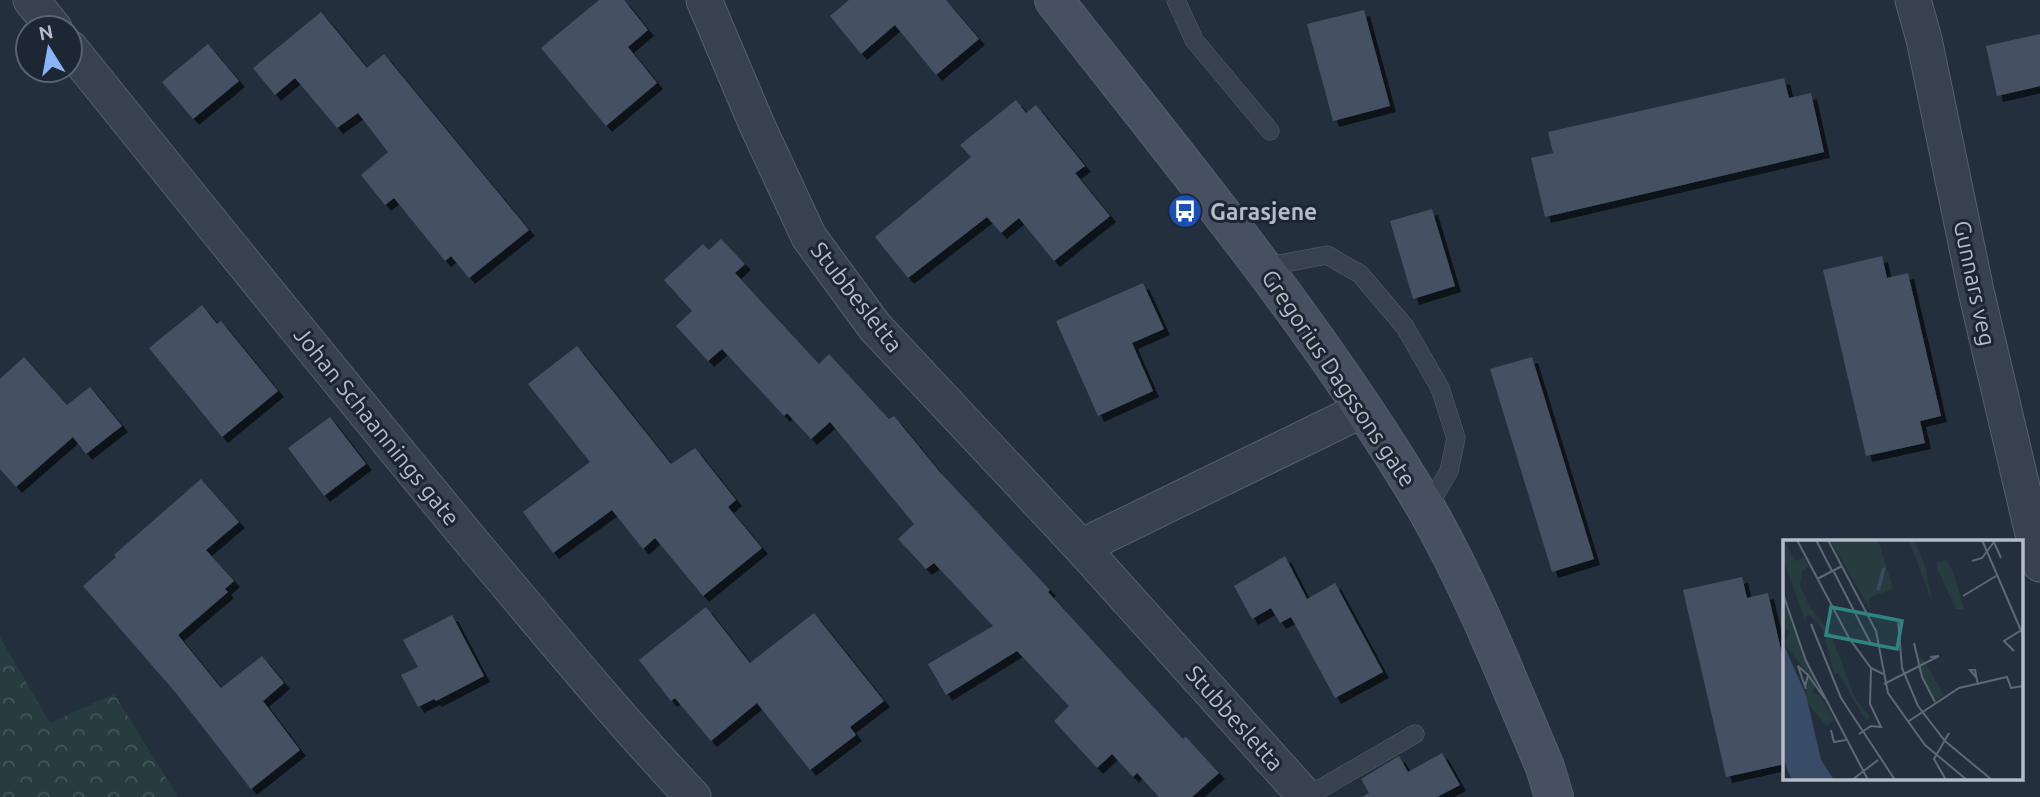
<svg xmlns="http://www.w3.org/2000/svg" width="2040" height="797" font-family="Ubuntu,sans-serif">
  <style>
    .forest { fill: url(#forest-crowns) }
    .building { fill: #455162; filter: url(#shadow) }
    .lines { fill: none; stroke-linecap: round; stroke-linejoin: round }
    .lane-casing { stroke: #565f6c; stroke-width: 19 }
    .street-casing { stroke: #565f6c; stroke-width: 37 }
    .secondary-casing { stroke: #565f6c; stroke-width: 40 }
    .lane { stroke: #38414e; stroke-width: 18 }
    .street { stroke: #38414e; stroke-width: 35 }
    .secondary { stroke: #465061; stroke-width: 38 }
    .labels { text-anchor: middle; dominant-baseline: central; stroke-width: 6; stroke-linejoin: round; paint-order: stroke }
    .poi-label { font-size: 23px; font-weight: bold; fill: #b4bcc9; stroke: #1d2633; text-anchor: start }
    .street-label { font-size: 23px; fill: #b4bcc9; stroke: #1d2633 }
    .inset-river { fill: none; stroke: #394c67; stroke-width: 3.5 }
    .inset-road { fill: none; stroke: #5e6776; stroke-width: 2 }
    .view { fill: #308480; fill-opacity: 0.15; stroke: #308480; stroke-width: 3.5 }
    .inset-edge { fill: none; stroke: #b4bcc9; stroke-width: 3.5 }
  </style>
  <defs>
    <pattern id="forest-crowns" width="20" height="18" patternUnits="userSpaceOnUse" patternTransform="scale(1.75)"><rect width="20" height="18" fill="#263c3f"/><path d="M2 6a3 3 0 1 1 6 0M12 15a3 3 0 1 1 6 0" fill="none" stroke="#435659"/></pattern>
    <filter id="shadow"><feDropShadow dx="6" dy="6" stdDeviation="0" flood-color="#0009"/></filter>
  </defs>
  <rect width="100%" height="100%" fill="#242f3e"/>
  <path class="forest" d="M 0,637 L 50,723 L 114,694 L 178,797 L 0,797 Z"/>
  <path class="building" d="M 599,0 L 624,0 L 648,30 L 628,47 L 657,83 L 606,126 L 541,48 Z
    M 849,0 L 946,0 L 979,39 L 936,75 L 895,25 L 861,54 L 830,16 Z
    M 1364,10 L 1390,106 L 1333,121 L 1307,24 Z
    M 321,12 L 367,68 L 384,54 L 529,230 L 469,278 L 451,256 L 445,261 L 394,198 L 385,205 L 361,175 L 388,152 L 358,113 L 337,128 L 295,78 L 275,95 L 253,68 Z
    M 2040,34 L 2040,86 L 1997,96 L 1986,46 Z
    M 208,44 L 239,81 L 193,119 L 162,82 Z
    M 1784,78 L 1789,98 L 1811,93 L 1824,152 L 1545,217 L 1531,158 L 1553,153 L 1548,132 Z
    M 1016,100 L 1026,113 L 1036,105 L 1085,166 L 1075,173 L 1110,216 L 1054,261 L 1019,218 L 1001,233 L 987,217 L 908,278 L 875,237 L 971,157 L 960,145 Z
    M 1432,209 L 1455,286 L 1413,299 L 1390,221 Z
    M 721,239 L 745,264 L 735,273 L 819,364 L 829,354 L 889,419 L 894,416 L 939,471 L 1050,590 L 1048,592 L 1183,739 L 1186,737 L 1219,773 L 1192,797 L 1159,797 L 1137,773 L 1133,777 L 1112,754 L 1097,768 L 1054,721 L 1069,706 L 1017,651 L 946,695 L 928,664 L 993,626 L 934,563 L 926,569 L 898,539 L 914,524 L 830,422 L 811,439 L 787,413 L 784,416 L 722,349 L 708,361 L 676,326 L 692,311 L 664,280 L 703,244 L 709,250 Z
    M 1882,256 L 1887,278 L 1908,273 L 1941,416 L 1920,421 L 1925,443 L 1866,456 L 1823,270 Z
    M 1143,283 L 1164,329 L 1132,343 L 1153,391 L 1098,416 L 1056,321 Z
    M 202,305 L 217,324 L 221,321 L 278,391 L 222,437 L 149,348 Z
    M 577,346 L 671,464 L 695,448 L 736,500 L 728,507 L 762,548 L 703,596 L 655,538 L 643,549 L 612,510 L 553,553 L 523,512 L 590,462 L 528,384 Z
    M 24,357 L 67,405 L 90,387 L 122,426 L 86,454 L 73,437 L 16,487 L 0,469 L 0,379 Z
    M 1532,357 L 1594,559 L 1552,572 L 1490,369 Z
    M 330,417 L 366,464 L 324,496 L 288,448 Z
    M 201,479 L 239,522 L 206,550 L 234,581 L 225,589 L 228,592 L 178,635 L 221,688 L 262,656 L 284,683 L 263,701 L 300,750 L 251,789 L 176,693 L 83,586 L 116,557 L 114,555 Z
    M 1285,556 L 1307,599 L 1335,583 L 1383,672 L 1335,698 L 1291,617 L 1280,623 L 1271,608 L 1252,619 L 1234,586 Z
    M 1742,577 L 1747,598 L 1768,593 L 1784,663 L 1784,764 L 1726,777 L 1683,590 Z
    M 706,607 L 750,663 L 814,613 L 884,701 L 850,727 L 856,735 L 810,770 L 757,703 L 711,741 L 675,698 L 671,701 L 639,660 Z
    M 452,615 L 484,676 L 436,701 L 434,699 L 418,707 L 401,675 L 418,667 L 403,640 Z
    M 1442,753 L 1460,785 L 1437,797 L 1362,797 L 1369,793 L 1361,779 L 1399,756 L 1408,772 Z"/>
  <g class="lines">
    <g class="lane-casing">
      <path id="lane" d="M 1176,0 L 1194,40 L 1270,131
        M 1264,267 L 1327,255 L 1360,274 L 1405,327 L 1440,388 L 1456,438 L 1449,471 L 1426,510
        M 1306,797 L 1415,734"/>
    </g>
    <g class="street-casing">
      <path id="street" d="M 31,0 L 54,28
        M 704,0 L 757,125 L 809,237 L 875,327 L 1081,547 L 1305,796
        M 1913,0 L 1924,39 L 1976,291 L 2040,564
        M 70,48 C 203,213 336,378 471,541 C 544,627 615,715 693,797
        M 1081,547 L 1364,409"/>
    </g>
    <g class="secondary-casing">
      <path id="secondary" d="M 1054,0 C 1183,165 1319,327 1426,508 C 1473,590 1508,681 1545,767 L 1554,797"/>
    </g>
    <use href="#lane" class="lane"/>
    <use href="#street" class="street"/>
    <use href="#secondary" class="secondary"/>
  </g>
  <defs>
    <g id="bus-disc" transform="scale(1.75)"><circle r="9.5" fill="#1a4fb4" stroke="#1d2633"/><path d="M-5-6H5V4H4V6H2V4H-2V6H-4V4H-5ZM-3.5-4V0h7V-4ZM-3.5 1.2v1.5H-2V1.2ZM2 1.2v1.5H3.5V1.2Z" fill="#fff"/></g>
  </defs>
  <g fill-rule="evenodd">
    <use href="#bus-disc" x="1185" y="211"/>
  </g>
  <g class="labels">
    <g class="poi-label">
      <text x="1210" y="211">Garasjene</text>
    </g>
    <g class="street-label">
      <text transform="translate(1975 283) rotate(78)">Gunnars veg</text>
      <text transform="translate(857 297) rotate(52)">Stubbesletta</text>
      <text transform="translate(1339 378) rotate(56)">Gregorius Dagssons gate</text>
      <text transform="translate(377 426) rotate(51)">Johan Schaannings gate</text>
      <text transform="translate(1235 718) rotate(48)">Stubbesletta</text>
    </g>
  </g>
  <g transform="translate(1783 540)">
    <rect width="240" height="240" fill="#242f3e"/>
    <path d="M 0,0 L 13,21 L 22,18 L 26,27 L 19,31 L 17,45 L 27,68 L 47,92 L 72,158 L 87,177 L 83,181 L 55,133 L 51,134 L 40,90 L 27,75 L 22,76 L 23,83 L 0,19 ZM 47,0 L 95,0 L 110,48 L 85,59 L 88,71 ZM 126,0 L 131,0 L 143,28 L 149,62 ZM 163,20 L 170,31 L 181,69 L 173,69 L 154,28 L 154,23 ZM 0,58 L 36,151 L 32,146 L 29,153 L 36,155 L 51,179 L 44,186 L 23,161 L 25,133 L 0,103 L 7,92 L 2,88 L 1,98 ZM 134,118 L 140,119 L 161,155 L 153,160 L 134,127 Z" fill="#263c3f"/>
    <path d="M 0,103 L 23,155 L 38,220 L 51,240 L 9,240 L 4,229 L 0,216 Z" fill="#394c67"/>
    <path class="inset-river" d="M 95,50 L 101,28"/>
    <path class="inset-road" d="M 14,0 L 66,98 L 88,128 L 100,134M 33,0 L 49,31M 45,0 L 93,91 L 105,153 L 142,205 L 184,240M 199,0 L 240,95M 189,21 L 199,18 L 211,2 L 218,18M 50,30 L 88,104M 34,39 L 59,26M 0,54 L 23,121 L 85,240M 180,56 L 213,36M 115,79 L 119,128 L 135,166 L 162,201 L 209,240M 28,84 L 58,158 L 112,240M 131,103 L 139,137 L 152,162M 231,111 L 221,101 L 237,91M 193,137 L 187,130 L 192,130 L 195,145M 101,144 L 156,116 L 147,117M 22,147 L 25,135 L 42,159M 23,149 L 15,126 L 25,135M 126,181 L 176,148 L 224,137 L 228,148 L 240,146M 48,190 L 51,202 L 63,200M 76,194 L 88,186 L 98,187 L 87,164 L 88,128M 69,240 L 95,220M 163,240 L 151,219 L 166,193"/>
    <path class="view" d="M 48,67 L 119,81 L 114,109 L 43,95 Z"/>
    <rect width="240" height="240" class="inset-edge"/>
  </g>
  <g transform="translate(49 49) rotate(349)"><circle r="33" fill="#1d2633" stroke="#59626f" stroke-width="2"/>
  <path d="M0-5L12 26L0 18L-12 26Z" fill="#8ab4f8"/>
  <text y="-10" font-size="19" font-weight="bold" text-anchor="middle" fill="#b4bcc9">N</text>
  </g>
</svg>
